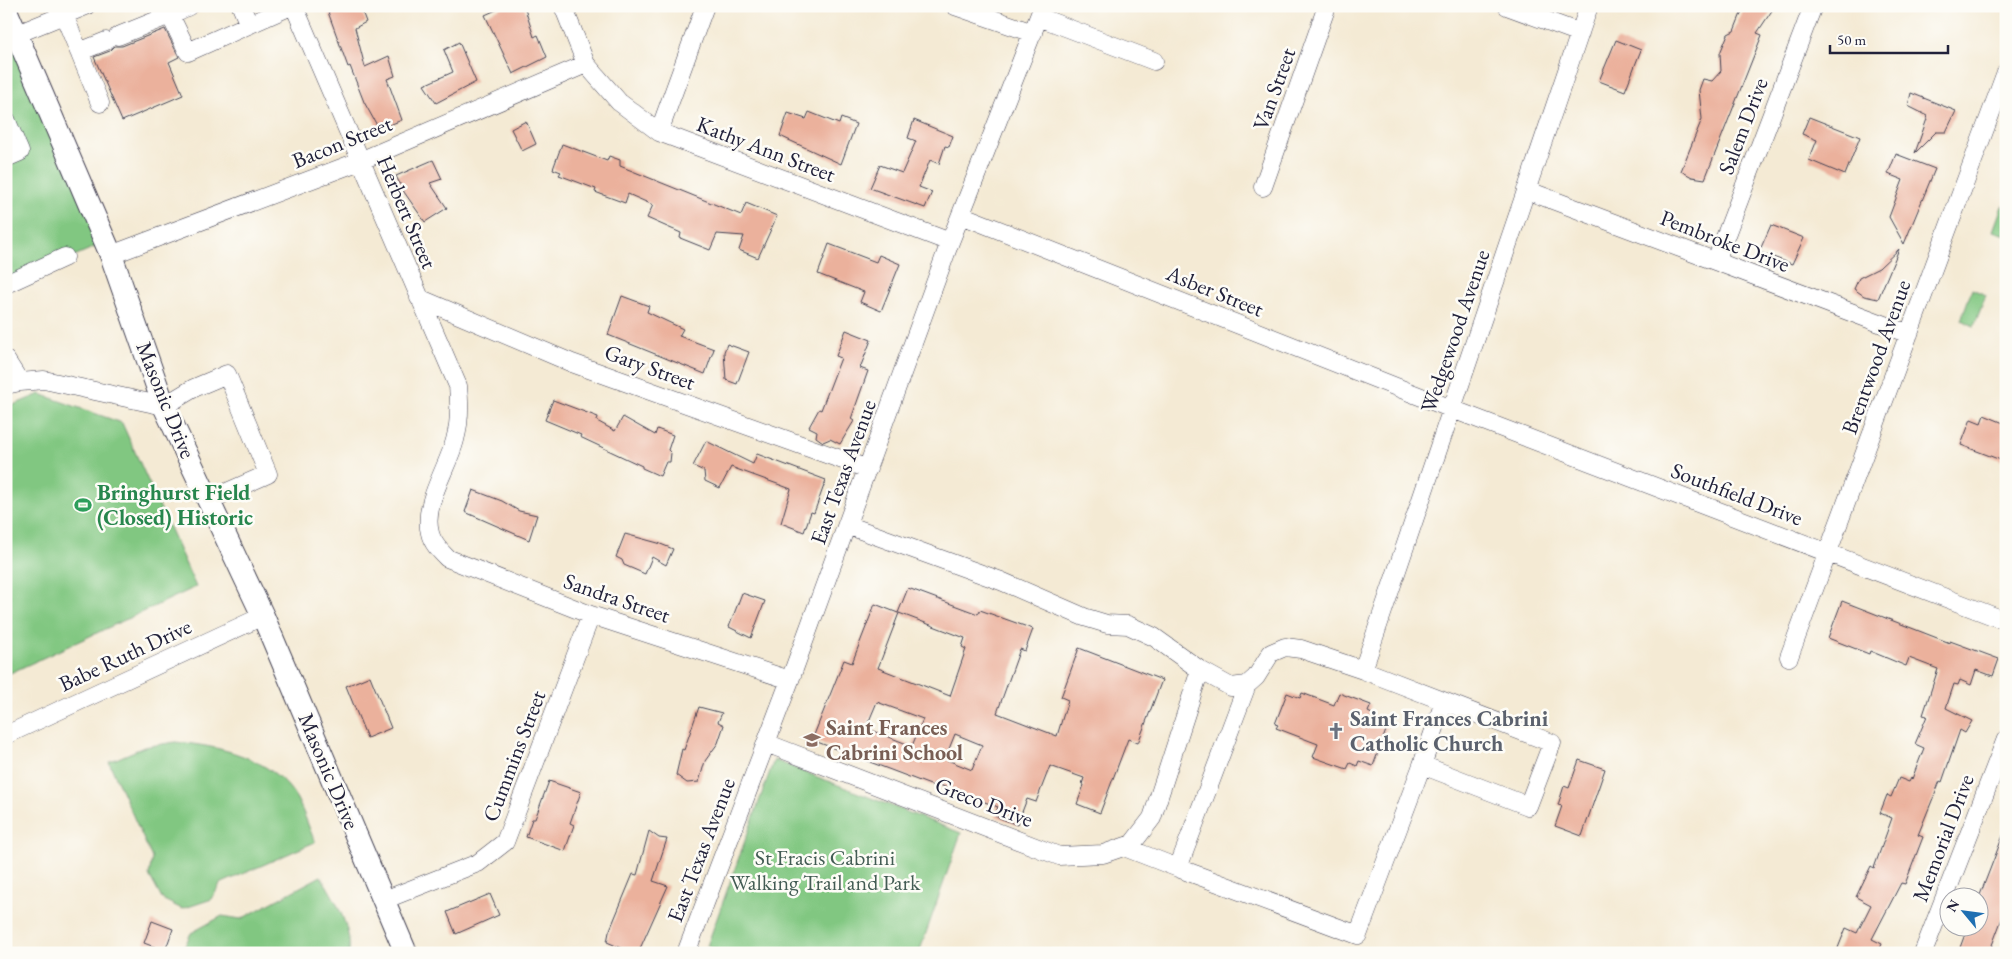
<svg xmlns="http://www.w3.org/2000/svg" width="2012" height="959" font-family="'EB Garamond',serif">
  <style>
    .green { fill: #81c781; stroke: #52745e }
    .building { fill: #ebb19c; fill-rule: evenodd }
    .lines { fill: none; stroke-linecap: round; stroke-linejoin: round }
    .minor-casing { stroke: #424052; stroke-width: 19 }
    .major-casing { stroke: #424052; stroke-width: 24 }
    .minor { stroke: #fff; stroke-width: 18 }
    .major { stroke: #fff; stroke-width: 22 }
    .labels { text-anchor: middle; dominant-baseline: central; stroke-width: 5; stroke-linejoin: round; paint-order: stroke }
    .street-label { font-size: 22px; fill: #22223b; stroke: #fdfcf7 }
    .leisure-label { font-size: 22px; font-weight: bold; fill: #27864d; stroke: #fdfcf7; text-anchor: start }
    .worship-label { font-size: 22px; font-weight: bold; fill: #5b616d; stroke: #fdfcf7; text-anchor: start }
    .education-label { font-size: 22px; font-weight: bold; fill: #785e54; stroke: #fdfcf7; text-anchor: start }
    .park-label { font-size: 22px; fill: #435c54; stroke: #fdfcf7 }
  </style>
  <rect width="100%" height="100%" fill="#fdfcf7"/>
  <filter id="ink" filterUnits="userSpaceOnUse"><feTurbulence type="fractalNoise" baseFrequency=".02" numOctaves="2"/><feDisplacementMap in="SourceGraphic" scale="10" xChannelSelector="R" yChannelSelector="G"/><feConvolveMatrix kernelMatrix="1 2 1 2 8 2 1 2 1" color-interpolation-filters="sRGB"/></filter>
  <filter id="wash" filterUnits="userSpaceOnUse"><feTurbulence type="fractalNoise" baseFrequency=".0096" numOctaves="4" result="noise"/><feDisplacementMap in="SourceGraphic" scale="20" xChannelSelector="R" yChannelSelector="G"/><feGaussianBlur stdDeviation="1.12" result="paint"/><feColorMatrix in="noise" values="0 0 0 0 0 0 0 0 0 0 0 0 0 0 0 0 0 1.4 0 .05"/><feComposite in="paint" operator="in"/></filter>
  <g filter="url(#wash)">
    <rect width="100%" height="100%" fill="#f4ead4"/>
    <path class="green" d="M 6,23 L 104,243 L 6,286 Z
      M 2002,206 L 2006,207 L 2006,235 L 1993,231 Z
      M 1972,289 L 1986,295 L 1974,326 L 1961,320 Z
      M 40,394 L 122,423 L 196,587 L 6,675 L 6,408 Z
      M 175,742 C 219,746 273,757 297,799 C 304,812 309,828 315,842 L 220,884 L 212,899 L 182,909 L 162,899 L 149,875 L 152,858 L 109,762 L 144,747 Z
      M 774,760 L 961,833 L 919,953 L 723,953 L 707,946 Z
      M 321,876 C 334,898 352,927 349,953 L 186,953 L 184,948 L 191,933 L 222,916 L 241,919 Z"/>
    <g id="blocks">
      <path class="building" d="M 338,6 L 360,6 L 366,22 L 355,28 L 365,67 L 389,56 L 395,76 L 387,79 L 402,120 L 379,129 L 364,102 L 350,66 L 348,67 L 328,12 Z
        M 505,6 L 524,6 L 534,37 L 538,35 L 547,57 L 513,74 L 485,15 Z
        M 1744,6 L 1775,6 L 1757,33 L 1762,35 L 1705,179 L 1692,177 L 1681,171 L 1702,119 L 1699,90 L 1703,79 L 1712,81 L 1721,71 L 1720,53 L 1728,34 L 1734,31 Z
        M 165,29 L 179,57 L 169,62 L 183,95 L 122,121 L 94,57 L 110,51 L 115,46 L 122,46 Z
        M 1616,40 L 1641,50 L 1625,91 L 1599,81 Z
        M 459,42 L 476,82 L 436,103 L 424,85 L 453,72 L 444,50 Z
        M 1911,93 L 1956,111 L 1946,132 L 1936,132 L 1915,153 L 1928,116 L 1908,106 Z
        M 809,112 L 839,124 L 841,118 L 856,124 L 841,164 L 780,136 L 788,113 L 806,119 Z
        M 1809,117 L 1860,137 L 1845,175 L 1809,160 L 1817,140 L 1802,134 Z
        M 914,120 L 953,136 L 949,147 L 945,146 L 939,164 L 930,160 L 919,187 L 932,192 L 925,208 L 870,188 L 880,165 L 902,173 L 916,141 L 908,138 Z
        M 526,121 L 536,144 L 522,151 L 511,129 Z
        M 562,144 L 607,161 L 609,156 L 620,160 L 620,166 L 741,215 L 746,203 L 777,216 L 758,258 L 739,250 L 744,236 L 717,234 L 710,250 L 680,238 L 681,233 L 647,218 L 653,205 L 628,194 L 625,203 L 595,192 L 596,189 L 559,175 L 561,172 L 553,169 Z
        M 1896,154 L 1935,169 L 1904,244 L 1889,217 L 1903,180 L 1888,174 Z
        M 433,160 L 442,179 L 430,183 L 447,208 L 425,222 L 404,192 L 396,176 Z
        M 1771,225 L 1804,238 L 1792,264 L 1759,252 Z
        M 829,244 L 876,262 L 879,255 L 900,264 L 881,311 L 860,302 L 864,292 L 818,274 Z
        M 1899,249 L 1878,299 L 1864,296 L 1854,289 L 1859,278 L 1879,268 Z
        M 622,296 L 649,306 L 647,312 L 683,329 L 679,336 L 714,349 L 705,374 L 608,335 Z
        M 846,330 L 871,340 L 860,368 L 868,371 L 851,419 L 854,421 L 840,444 L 830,439 L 823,442 L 816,437 L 817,431 L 809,427 L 819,409 L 821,410 L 841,358 L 836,356 Z
        M 727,344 L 749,352 L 737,384 L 726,380 L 724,352 Z
        M 553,400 L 598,417 L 597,421 L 615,431 L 623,417 L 655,435 L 657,429 L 673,435 L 668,450 L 671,453 L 670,462 L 666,462 L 660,476 L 642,468 L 642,466 L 580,437 L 581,435 L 545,420 Z
        M 1984,415 L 2006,424 L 2006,462 L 1961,445 L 1971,419 L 1981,423 Z
        M 706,441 L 753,464 L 757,454 L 826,480 L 814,513 L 811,512 L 804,532 L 781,523 L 791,489 L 731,467 L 720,488 L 705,481 L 704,471 L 693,466 Z
        M 473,490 L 502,501 L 519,511 L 537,515 L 529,540 L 465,512 Z
        M 625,534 L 658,543 L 673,549 L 666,565 L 652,557 L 645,574 L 624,565 L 622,560 L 616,557 Z
        M 908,588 L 978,614 L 980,610 L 1033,629 L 1025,651 L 1020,649 L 997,713 L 1057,736 L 1068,700 L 1061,697 L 1079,648 L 1162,680 L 1138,743 L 1128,739 L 1100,813 L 1077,804 L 1084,785 L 1082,784 L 1084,778 L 1050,766 L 1036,802 L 1027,799 L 1017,825 L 995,816 L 998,807 L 934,783 L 933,786 L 812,740 L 844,660 L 852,663 L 875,604 L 898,613 ZM 899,613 L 965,638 L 962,647 L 966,649 L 950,696 L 878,668 ZM 877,702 L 923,719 L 912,746 L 866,728 ZM 955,734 L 982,745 L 972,770 L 945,759 Z
        M 742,593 L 765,601 L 751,638 L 729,627 Z
        M 1842,601 L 1950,643 L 1950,641 L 1999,659 L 1993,676 L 1976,670 L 1971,685 L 1960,680 L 1958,685 L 1954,684 L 1946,708 L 1972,721 L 1965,733 L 1960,730 L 1942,782 L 1940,781 L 1918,835 L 1923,837 L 1905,884 L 1901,883 L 1872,939 L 1882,944 L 1878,953 L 1836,953 L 1846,928 L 1857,933 L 1871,905 L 1856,897 L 1871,866 L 1874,868 L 1892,818 L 1880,813 L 1887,795 L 1891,797 L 1899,778 L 1909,782 L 1911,778 L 1912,779 L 1924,748 L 1915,744 L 1927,716 L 1923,715 L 1938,669 L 1909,658 L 1906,666 L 1870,651 L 1869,654 L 1828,638 Z
        M 370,676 L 391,728 L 367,738 L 346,686 Z
        M 1287,693 L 1300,698 L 1302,693 L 1334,705 L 1339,693 L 1371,705 L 1368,712 L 1376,716 L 1375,721 L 1388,725 L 1373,766 L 1359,761 L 1357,766 L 1350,763 L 1347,769 L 1313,757 L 1318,744 L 1276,728 L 1278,725 L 1275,724 Z
        M 699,707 L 722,713 L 718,722 L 724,725 L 718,743 L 705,761 L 699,782 L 687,783 L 676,775 L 682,749 L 684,750 Z
        M 1579,760 L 1605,769 L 1582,836 L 1555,826 L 1562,806 L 1558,805 L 1564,786 L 1569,788 Z
        M 549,781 L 581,792 L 570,823 L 574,825 L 565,851 L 526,837 L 532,819 L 535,819 Z
        M 649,831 L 659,838 L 667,839 L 653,881 L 668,886 L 638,953 L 633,953 L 607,942 L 609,932 L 633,874 L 637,875 Z
        M 2004,833 L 2006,908 L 1989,953 L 1958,953 L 1968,926 L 1980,926 L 1980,895 Z
        M 490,894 L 499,915 L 456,934 L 447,912 Z
        M 152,921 L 173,929 L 165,951 L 144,943 Z"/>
    </g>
  </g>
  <g filter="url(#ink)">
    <use href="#blocks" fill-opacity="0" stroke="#424052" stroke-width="1"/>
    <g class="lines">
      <g class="minor-casing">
        <path id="minor" d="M 189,6 L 170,15 L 188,52 L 291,6
          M 241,6 L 249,25
          M 294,6 L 458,386 C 460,405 460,422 455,440 C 448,468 422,504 430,533 C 432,543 440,551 447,558 L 591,615 L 790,680
          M 563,6 L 586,64 L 619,102 L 659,132 L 950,242
          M 955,6 L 1033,33
          M 1507,6 L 1580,33
          M 64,15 L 100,103
          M 1039,17 L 1154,61
          M 17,34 L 86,6
          M 118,36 L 170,15
          M 79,52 L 106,41
          M 6,119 L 20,152 L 6,158
          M 659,132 L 705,6
          M 1263,187 L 1327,6
          M 1526,190 L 1909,334
          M 961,215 L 1452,409 L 2006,621
          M 111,255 L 360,161 L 586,64
          M 1716,261 L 1813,6
          M 6,284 L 65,257
          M 419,298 L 572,363 L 868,469
          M 6,360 L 20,382
          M 6,385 L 20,382 L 44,380 L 164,406 L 194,388 L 227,374 L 268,474 L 209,500
          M 847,525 L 1001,581 L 1084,617 L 1107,624 L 1128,625 L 1154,637 L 1200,670 L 1231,687 L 1247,685 L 1256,677 L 1271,653 L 1285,647 L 1301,649 L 1363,670 L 1552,743 L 1528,806 L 1422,765 L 1358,935 L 1178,868 L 1247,685
          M 1789,657 L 2006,72
          M 1363,670 L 1589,6
          M 6,735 L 263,616
          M 766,743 L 1059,856 L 1103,854 L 1132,844 L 1152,818 L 1200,670
          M 1422,765 L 1444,702
          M 1124,847 L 1178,868
          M 384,900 L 478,863 L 505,842 L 591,615
          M 686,953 L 790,680 L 950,242 L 1043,6
          M 1923,953 L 2006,739"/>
      </g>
      <g class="major-casing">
        <path id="major" d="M 6,10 L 111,255 L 164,406 L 263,616 L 406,953"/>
      </g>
      <use href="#minor" class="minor"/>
      <use href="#major" class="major"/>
    </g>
  </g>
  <defs>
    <g id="stadium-bare" transform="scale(1.35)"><path d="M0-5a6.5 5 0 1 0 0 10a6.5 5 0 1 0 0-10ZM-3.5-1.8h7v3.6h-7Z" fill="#2e9e5b" stroke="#fdfcf7" stroke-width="2.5" paint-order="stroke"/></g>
    <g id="church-bare" transform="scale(1.35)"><path d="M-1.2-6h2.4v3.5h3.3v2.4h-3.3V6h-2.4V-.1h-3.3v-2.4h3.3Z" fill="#6b7280" stroke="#fdfcf7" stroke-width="2.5" paint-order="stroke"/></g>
    <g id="school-bare" transform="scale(1.35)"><path d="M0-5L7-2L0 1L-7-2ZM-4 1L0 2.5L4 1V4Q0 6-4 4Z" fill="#8d6e63" stroke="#fdfcf7" stroke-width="2.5" paint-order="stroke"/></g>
  </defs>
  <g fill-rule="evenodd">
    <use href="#stadium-bare" x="83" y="505"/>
    <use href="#church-bare" x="1336" y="731"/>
    <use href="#school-bare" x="812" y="740"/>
  </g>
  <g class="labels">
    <g class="street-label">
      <text transform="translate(1274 89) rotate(-70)">Van Street</text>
      <text transform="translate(1743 126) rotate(-69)">Salem Drive</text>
      <text transform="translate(342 142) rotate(-22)">Bacon Street</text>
      <text transform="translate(766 149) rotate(21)">Kathy Ann Street</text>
      <text transform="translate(407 212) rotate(67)">Herbert Street</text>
      <text transform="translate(1725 241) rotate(21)">Pembroke Drive</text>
      <text transform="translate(1215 291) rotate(22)">Asber Street</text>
      <text transform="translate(1455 331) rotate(-71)">Wedgewood Avenue</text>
      <text transform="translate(1876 357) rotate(-70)">Brentwood Avenue</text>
      <text transform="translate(650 367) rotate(20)">Gary Street</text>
      <text transform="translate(166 400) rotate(68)">Masonic Drive</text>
      <text transform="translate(843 472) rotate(-70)">East Texas Avenue</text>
      <text transform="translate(1737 494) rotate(21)">Southfield Drive</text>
      <text transform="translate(617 598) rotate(19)">Sandra Street</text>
      <text transform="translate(125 655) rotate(-25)">Babe Ruth Drive</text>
      <text transform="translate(514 756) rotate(-69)">Cummins Street</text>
      <text transform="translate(329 771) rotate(67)">Masonic Drive</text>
      <text transform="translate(984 802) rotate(21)">Greco Drive</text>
      <text transform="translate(1943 838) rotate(-69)">Memorial Drive</text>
      <text transform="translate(701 850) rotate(-69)">East Texas Avenue</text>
    </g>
    <g class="leisure-label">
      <text x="97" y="492">Bringhurst Field<tspan x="97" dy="25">(Closed) Historic</tspan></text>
    </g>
    <g class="worship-label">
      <text x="1350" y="718">Saint Frances Cabrini<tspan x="1350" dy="25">Catholic Church</tspan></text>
    </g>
    <g class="education-label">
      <text x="826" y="727">Saint Frances<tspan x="826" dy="25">Cabrini School</tspan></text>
    </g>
    <g class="park-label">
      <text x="825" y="857">St Fracis Cabrini<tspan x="825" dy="25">Walking Trail and Park</tspan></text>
    </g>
  </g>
  <rect width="2012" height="959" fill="none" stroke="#fdfcf7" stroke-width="25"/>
  <g transform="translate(1964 912) rotate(299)"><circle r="24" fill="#fdfcf7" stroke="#a5a5ac"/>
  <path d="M0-4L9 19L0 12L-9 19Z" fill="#1f6fb2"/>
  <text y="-8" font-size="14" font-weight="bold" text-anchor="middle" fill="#22223b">N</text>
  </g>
  <path d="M1830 45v8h118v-8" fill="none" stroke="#22223b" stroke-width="2.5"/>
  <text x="1837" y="45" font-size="15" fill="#22223b" stroke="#fdfcf7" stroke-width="4" paint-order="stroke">50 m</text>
</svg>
